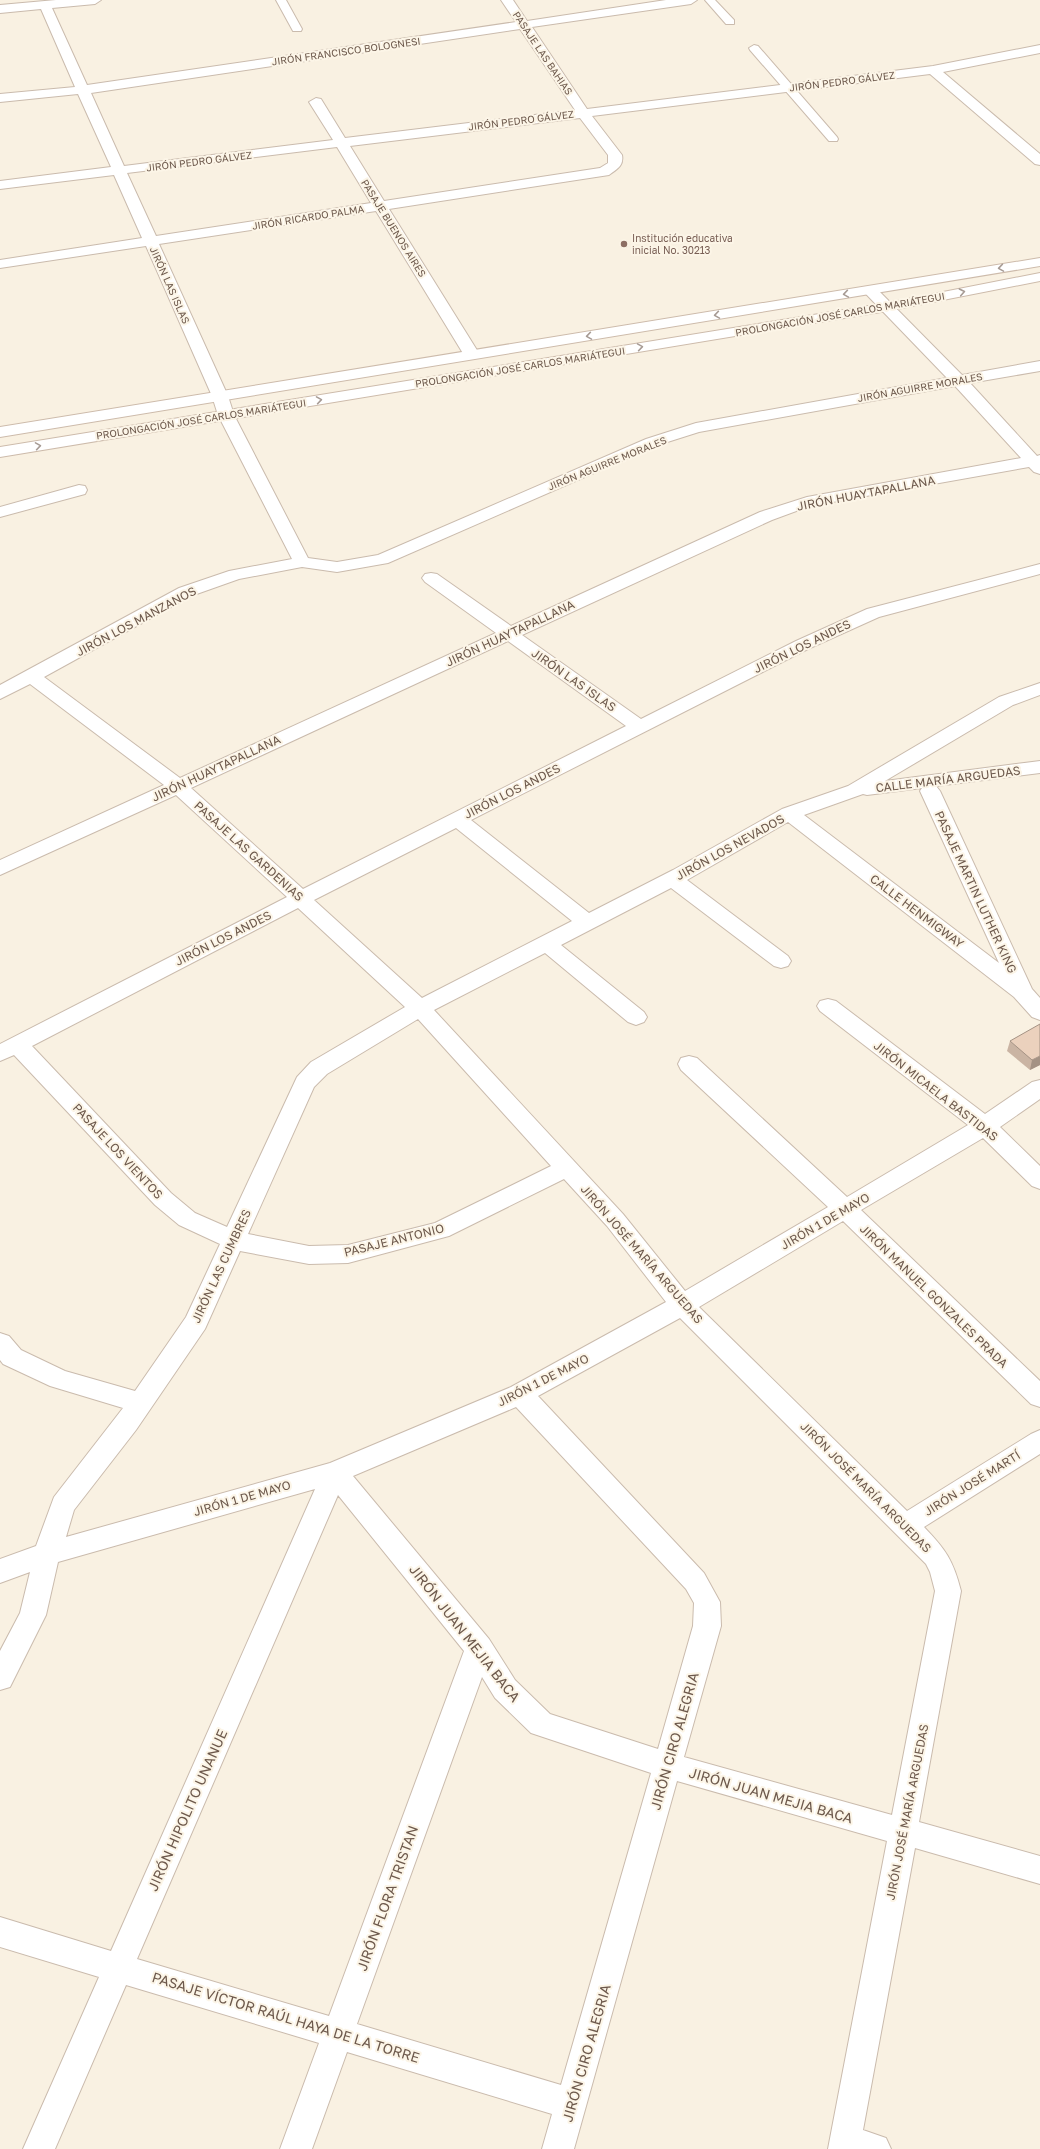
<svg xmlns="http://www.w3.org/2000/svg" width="1040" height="2149" font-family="'Golos Text',sans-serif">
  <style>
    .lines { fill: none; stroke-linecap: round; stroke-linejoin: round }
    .lane-casing { stroke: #cabbad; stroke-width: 2 }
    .street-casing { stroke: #cabbad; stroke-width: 2 }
    .secondary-casing { stroke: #cdbbab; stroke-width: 2 }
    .lane { fill: #fff; fill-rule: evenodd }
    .street { fill: #fff; fill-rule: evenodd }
    .secondary { fill: #fff; fill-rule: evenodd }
    .wall { fill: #cab4a3 }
    .shaded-wall { fill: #a49284 }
    .building { fill: #ebd1bd; stroke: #a49284 }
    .oneway { stroke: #a79b94 }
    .education-dot { fill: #8d6e63; stroke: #fcf5e7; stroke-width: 1.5 }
    .labels { text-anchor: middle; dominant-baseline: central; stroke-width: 4; stroke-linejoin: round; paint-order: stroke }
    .far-street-label { font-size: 10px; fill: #6d594c; stroke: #fcf5e7 }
    .far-education-label { font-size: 10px; fill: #785e54; stroke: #fcf5e7; text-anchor: start }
    .street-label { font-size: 12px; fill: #6d594c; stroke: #fcf5e7 }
    .near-street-label { font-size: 14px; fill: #6d594c; stroke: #fcf5e7 }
  </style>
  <rect width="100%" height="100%" fill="#f9f1e2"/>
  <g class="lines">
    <g class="lane-casing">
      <path id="lane" d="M 276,0 L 286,0 L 302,29 L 301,31 L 293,31 Z
        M 705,0 L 715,0 L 734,20 L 734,24 L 726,24 Z
        M 754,45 L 758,46 L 837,137 L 838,139 L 837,141 L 829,141 L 750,50 L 749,48 Z"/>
    </g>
    <g class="street-casing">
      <path id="street" d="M 56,0 L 101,0 L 95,4 L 52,8 L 87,85 L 516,22 L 501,0 L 513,0 L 527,21 L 666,0 L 697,0 L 691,4 L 532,27 L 587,109 L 933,66 L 1040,45 L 1040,53 L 943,72 L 1040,154 L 1040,165 L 1035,164 L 930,74 L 592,116 L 622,155 C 624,166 617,169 609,175 L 389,209 L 480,355 L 477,358 L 467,358 L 464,355 L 376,211 L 159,244 L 228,396 L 234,415 L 308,558 L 337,562 L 378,555 L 646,439 L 696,423 L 947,378 L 865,293 L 863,290 L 865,287 L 875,287 L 962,375 L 1040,361 L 1040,371 L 970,383 L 1037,456 L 1040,455 L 1040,474 L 1034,472 L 1029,467 L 810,506 L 772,520 L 522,635 L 641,719 L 796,641 L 867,609 L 1040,564 L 1040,574 L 879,617 L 808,649 L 471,820 L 589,913 L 673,870 L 782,809 L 848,786 L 999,697 L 1040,683 L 1040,695 L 1013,705 L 885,781 L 1040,761 L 1040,773 L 936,786 L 940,791 L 1032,989 L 1040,998 L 1040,1020 L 1032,1017 L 1014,997 L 788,822 L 687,880 L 788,956 L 791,961 L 788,966 L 781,968 L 774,966 L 671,888 L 561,945 L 644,1012 L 647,1017 L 644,1022 L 636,1025 L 628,1022 L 545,953 L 434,1010 L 623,1214 L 685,1291 L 828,1207 L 681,1070 L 678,1064 L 681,1058 L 689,1056 L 697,1058 L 847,1197 L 968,1125 L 820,1011 L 817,1006 L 820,1001 L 828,999 L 836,1001 L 985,1114 L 1032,1082 L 1040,1080 L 1040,1099 L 1000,1127 L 1040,1166 L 1040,1189 L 1032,1186 L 983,1138 L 861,1210 L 1040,1381 L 1040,1407 L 1031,1404 L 843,1221 L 699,1307 L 907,1511 L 1031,1434 L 1040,1430 L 1040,1454 L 924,1527 C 946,1550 953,1560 961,1591 L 919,1822 L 1040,1856 L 1040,1884 L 915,1848 L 863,2130 L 886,2138 L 891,2149 L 828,2149 L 887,1841 L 677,1781 L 574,2149 L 542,2149 L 552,2114 L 347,2052 L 312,2149 L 280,2149 L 319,2043 L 126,1985 L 55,2149 L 23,2149 L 99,1977 L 0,1947 L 0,1917 L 111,1951 L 315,1489 L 58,1562 L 46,1615 L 10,1687 L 0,1690 L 0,1651 L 20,1613 L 30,1572 L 0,1583 L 0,1559 L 36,1546 L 54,1497 L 123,1408 L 50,1386 L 3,1364 L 0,1360 L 0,1333 L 9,1336 L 21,1350 L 65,1371 L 135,1391 L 186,1317 L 220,1244 L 179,1225 L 155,1205 L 14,1055 L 0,1061 L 0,1044 L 287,897 L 176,795 L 0,875 L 0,860 L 164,785 L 30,684 L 0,699 L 0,685 L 179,588 L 229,571 L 292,559 L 218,415 L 212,396 L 146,246 L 0,268 L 0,260 L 142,238 L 114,175 L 0,189 L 0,181 L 111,167 L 78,94 L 0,102 L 0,94 L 75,87 L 41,9 L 0,13 L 0,5 ZM 520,29 L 575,110 L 345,138 L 321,99 L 316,98 L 309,102 L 333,140 L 124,166 L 91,93 ZM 580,118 L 608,155 L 608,163 L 600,168 L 384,201 L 350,146 ZM 337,147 L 371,203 L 156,236 L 127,173 ZM 955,386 L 1021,458 L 807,497 L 760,512 L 511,626 L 437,574 L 431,573 L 425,574 L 422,578 L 425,582 L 496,633 L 180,778 L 44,677 L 191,596 L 239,579 L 302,567 L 337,572 L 388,563 L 658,445 L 699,432 ZM 508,641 L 626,726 L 303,889 L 191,788 ZM 922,788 L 920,791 L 999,963 L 804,815 L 863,794 L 867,795 ZM 456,828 L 572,921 L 422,998 L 314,900 ZM 298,908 L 405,1007 L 311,1062 L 297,1077 L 227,1227 L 195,1213 L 171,1193 L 32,1046 ZM 418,1019 L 551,1166 L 435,1223 L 348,1245 L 309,1246 L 248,1234 L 314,1087 L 327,1074 ZM 564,1179 L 607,1226 L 666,1302 L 511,1387 L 330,1463 L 66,1537 L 74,1510 L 136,1430 L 205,1329 L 240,1251 L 309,1264 L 348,1263 L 449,1236 ZM 680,1318 L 926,1564 L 930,1572 L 935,1591 L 892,1815 L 684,1757 L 721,1626 L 720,1602 L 704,1573 L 538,1396 ZM 516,1407 L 686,1589 L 694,1603 L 693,1626 L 658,1749 L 550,1714 L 515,1680 L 489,1639 L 353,1476 ZM 338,1495 L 464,1651 L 329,2016 L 137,1959 ZM 482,1677 L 495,1698 L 531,1733 L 651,1773 L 561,2085 L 357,2024 Z
        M 79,485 L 85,486 L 87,490 L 85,494 L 0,517 L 0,507 Z"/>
    </g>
    <g class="secondary-casing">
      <path id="secondary" d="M 1040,258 L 1040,266 L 0,437 L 0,427 Z
        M 1040,273 L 1040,281 L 887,311 L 0,457 L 0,447 L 887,303 Z"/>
    </g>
    <use href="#lane" class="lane"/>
    <use href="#street" class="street"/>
    <use href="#secondary" class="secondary"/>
  </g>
  <path class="wall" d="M 1010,1041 L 1040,1065 L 1030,1070 L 1007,1051 Z"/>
  <path class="shaded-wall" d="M 1040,1056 L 1040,1065 L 1030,1070 L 1032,1060 Z"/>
  <path class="building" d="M 1040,1024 L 1040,1056 L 1032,1060 L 1010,1041 Z"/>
  <defs><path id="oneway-chevron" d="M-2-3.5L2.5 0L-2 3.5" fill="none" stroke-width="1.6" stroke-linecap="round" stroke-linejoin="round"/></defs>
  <g class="oneway">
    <use href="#oneway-chevron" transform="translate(1001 268) rotate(171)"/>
    <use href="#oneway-chevron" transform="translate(962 292) rotate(-11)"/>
    <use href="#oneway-chevron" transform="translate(846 294) rotate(171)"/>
    <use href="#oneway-chevron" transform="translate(717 315) rotate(171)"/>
    <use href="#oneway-chevron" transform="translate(589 336) rotate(171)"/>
    <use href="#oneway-chevron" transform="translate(640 347) rotate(-9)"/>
    <use href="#oneway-chevron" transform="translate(319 400) rotate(-9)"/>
    <use href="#oneway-chevron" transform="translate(38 446) rotate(-9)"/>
  </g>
  <circle class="education-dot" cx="624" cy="244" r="4"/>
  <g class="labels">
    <g class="far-street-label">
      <text transform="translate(346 51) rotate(-8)">JIRÓN FRANCISCO BOLOGNESI</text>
      <text transform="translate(543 53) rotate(56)">PASAJE LAS BAHIAS</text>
      <text transform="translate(842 81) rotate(-7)">JIRÓN PEDRO GÁLVEZ</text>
      <text transform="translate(521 120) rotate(-7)">JIRÓN PEDRO GÁLVEZ</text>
      <text transform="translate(199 161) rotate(-7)">JIRÓN PEDRO GÁLVEZ</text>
      <text transform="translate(308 217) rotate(-9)">JIRÓN RICARDO PALMA</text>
      <text transform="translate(394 228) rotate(58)">PASAJE BUENOS AIRES</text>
      <text transform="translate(170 285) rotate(66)">JIRÓN LAS ISLAS</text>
      <text transform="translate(840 314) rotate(-10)">PROLONGACIÓN JOSÉ CARLOS MARIÁTEGUI</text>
      <text transform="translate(520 367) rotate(-9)">PROLONGACIÓN JOSÉ CARLOS MARIÁTEGUI</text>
      <text transform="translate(920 387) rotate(-10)">JIRÓN AGUIRRE MORALES</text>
      <text transform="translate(201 419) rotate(-9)">PROLONGACIÓN JOSÉ CARLOS MARIÁTEGUI</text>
      <text transform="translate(607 463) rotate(-22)">JIRÓN AGUIRRE MORALES</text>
    </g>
    <g class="far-education-label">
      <text x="632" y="238">Institución educativa<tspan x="632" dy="12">inicial No. 30213</tspan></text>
    </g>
    <g class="street-label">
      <text transform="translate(866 493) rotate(-11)">JIRÓN HUAYTAPALLANA</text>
      <text transform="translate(136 621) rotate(-28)">JIRÓN LOS MANZANOS</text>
      <text transform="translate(510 633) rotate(-25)">JIRÓN HUAYTAPALLANA</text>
      <text transform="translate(802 646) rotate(-26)">JIRÓN LOS ANDES</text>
      <text transform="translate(574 680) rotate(35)">JIRÓN LAS ISLAS</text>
      <text transform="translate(216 768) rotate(-25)">JIRÓN HUAYTAPALLANA</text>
      <text transform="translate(948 779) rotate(-7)">CALLE MARÍA ARGUEDAS</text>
      <text transform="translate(512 791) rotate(-27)">JIRÓN LOS ANDES</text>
      <text transform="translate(730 847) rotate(-29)">JIRÓN LOS NEVADOS</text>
      <text transform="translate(249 851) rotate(42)">PASAJE LAS GARDENIAS</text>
      <text transform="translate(976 892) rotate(65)">PASAJE MARTIN LUTHER KING</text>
      <text transform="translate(917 911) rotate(37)">CALLE HENMIGWAY</text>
      <text transform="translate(223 938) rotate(-27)">JIRÓN LOS ANDES</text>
      <text transform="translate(936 1091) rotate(38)">JIRÓN MICAELA BASTIDAS</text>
      <text transform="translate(118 1151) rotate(47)">PASAJE LOS VIENTOS</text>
      <text transform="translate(825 1221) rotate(-30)">JIRÓN 1 DE MAYO</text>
      <text transform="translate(394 1240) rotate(-14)">PASAJE ANTONIO</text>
      <text transform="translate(642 1254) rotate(49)">JIRÓN JOSÉ MARÍA ARGUEDAS</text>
      <text transform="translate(221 1266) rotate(-65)">JIRÓN LAS CUMBRES</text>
      <text transform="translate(934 1296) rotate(44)">JIRÓN MANUEL GONZALES PRADA</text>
      <text transform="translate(543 1380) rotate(-27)">JIRÓN 1 DE MAYO</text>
      <text transform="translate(972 1483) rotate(-32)">JIRÓN JOSÉ MARTÍ</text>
      <text transform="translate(866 1487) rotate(45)">JIRÓN JOSÉ MARÍA ARGUEDAS</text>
      <text transform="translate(242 1498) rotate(-16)">JIRÓN 1 DE MAYO</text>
      <text transform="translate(907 1812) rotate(-79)">JIRÓN JOSÉ MARÍA ARGUEDAS</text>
    </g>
    <g class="near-street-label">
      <text transform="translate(465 1633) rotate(52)">JIRÓN JUAN MEJIA BACA</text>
      <text transform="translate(674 1741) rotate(-74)">JIRÓN CIRO ALEGRIA</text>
      <text transform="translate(771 1795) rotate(16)">JIRÓN JUAN MEJIA BACA</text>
      <text transform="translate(187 1810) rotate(-66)">JIRÓN HIPOLITO UNANUE</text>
      <text transform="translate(387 1898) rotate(-70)">JIRÓN FLORA TRISTAN</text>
      <text transform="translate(286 2017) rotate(17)">PASAJE VÍCTOR RAÚL HAYA DE LA TORRE</text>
      <text transform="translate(586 2053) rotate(-74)">JIRÓN CIRO ALEGRIA</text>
    </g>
  </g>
</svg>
